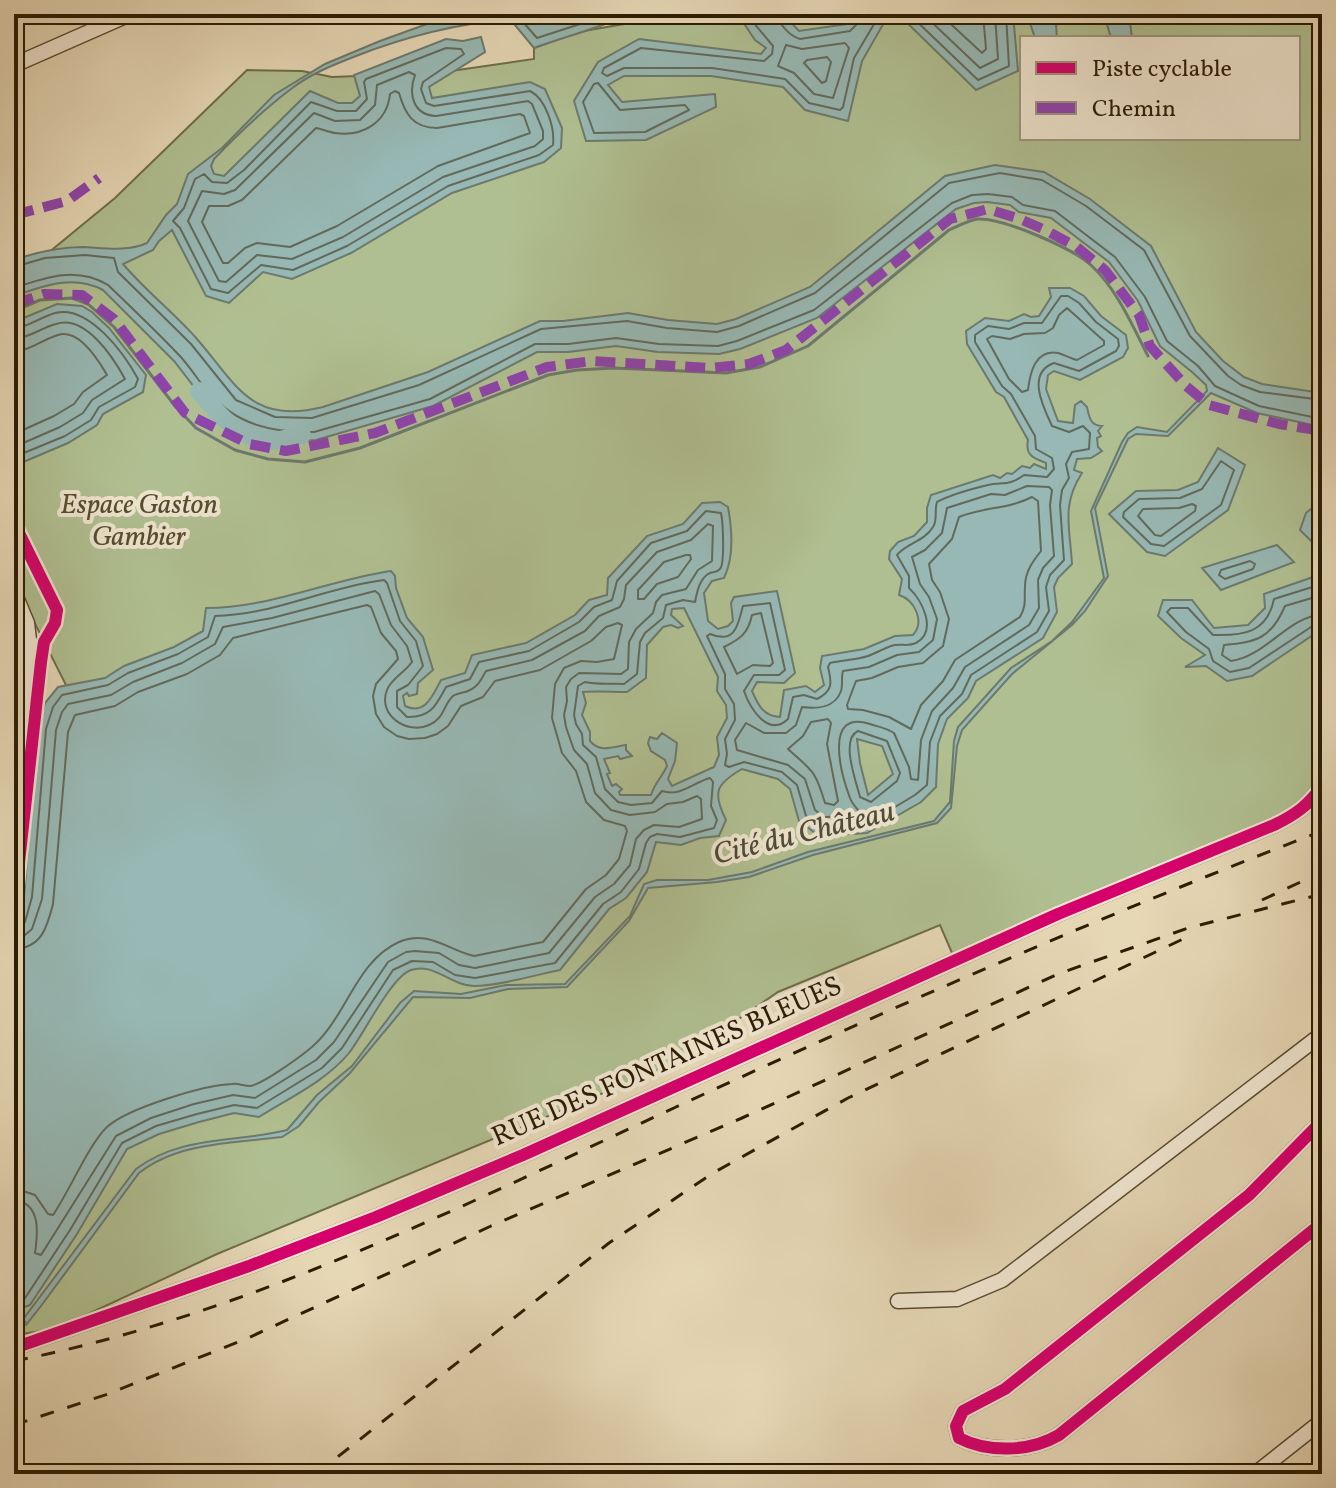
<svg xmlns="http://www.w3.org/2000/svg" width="1336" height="1488" font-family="Vollkorn,serif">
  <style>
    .green { fill: #b0bf91; stroke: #6e6e4a; stroke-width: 2; fill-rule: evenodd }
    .water { fill: #97b8b4; stroke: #6c7a6d; stroke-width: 2; fill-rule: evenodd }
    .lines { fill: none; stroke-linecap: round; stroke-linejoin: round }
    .shore { stroke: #626a5c; stroke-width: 2 }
    .stream { stroke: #6c7a6d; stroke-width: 3 }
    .river { stroke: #97b8b4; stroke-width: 18 }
    .minor-casing { stroke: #5a4b30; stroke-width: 17 }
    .minor { stroke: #efe5cf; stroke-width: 14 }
    .rail { stroke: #2c1c03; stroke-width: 3; stroke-dasharray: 14 14; stroke-linecap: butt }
    .quiet { stroke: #8e44ad; stroke-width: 10; stroke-dasharray: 20 10; stroke-linecap: butt }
    .cycleway-casing { stroke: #efe5cf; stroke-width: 17 }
    .cycleway { stroke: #d6006c; stroke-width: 12 }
    .labels { text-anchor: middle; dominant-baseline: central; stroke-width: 8; stroke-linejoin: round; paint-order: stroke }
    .park-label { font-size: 28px; font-style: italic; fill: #544d2e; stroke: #efe5cf }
    .street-label { font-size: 28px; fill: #2c1c03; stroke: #efe5cf }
    .water-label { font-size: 30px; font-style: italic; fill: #4c4b38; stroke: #efe5cf }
  </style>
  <rect width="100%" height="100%" fill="#e6d7b5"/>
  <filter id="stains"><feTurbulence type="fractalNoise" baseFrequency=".0025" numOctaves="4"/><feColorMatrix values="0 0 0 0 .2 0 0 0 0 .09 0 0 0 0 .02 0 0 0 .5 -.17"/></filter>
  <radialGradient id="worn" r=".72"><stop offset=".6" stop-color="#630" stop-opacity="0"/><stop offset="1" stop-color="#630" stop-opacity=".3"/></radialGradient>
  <path class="green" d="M 635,14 L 752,14 L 742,19 L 785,17 L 783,14 L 786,14 L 786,17 L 799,14 L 1322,14 L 1322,786 L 1310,802 L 955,960 L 940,925 L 778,992 L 673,1064 L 217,1254 L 56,1329 L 14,1335 L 14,1092 L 42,712 L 66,685 L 14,582 L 14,298 L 21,295 L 31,267 L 115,198 L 247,70 L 302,71 L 332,77 L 437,73 L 534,59 L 534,48 L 578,32 L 624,24 ZM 1022,38 L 1298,38 L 1298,138 L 1022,138 Z"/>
  <path class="water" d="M 473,14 L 629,14 C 599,29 565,36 534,48 L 510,19 C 455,24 407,36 356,56 C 333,65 310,74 291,89 C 263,110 238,134 214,159 L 211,166 L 214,174 L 224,176 L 310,91 L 338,103 L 352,103 L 360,96 L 354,75 L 446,39 L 463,41 L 481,37 L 485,52 L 429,87 L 432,98 L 530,82 L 545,89 L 562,128 L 561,148 L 544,162 L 452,193 L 351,253 L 292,279 L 263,272 L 229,303 L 206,296 L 172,230 L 159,241 L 153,250 L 123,264 C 146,291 174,313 197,339 C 237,385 251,425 323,407 L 428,372 L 540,321 L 563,321 L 628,313 L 668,320 L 717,324 L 736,319 L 810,287 L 945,176 L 995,165 L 1044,172 L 1090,199 L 1151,246 L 1196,332 L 1223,361 L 1244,377 L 1262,384 L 1322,393 L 1322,427 L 1257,413 L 1211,393 L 1168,436 L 1136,434 L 1128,439 L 1095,508 L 1108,576 L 1085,611 L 1072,625 L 1012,674 L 962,730 L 957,746 L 951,808 L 937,823 L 813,855 L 749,877 L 717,882 L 648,888 L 629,921 L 567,987 L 508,989 L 470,998 L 413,997 L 350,1073 L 319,1102 L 299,1126 L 282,1137 C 234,1143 178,1142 139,1173 L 41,1306 L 26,1325 L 21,1322 L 136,1169 C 181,1135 235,1143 287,1130 L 317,1095 L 352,1066 L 400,1003 L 414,991 L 461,994 L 506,985 L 565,984 L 630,916 L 644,884 L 657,880 L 708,880 L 752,872 L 808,852 L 934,821 L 950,802 L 954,741 L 958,727 L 1011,668 L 1052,641 L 1072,622 L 1104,578 L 1091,511 L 1122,442 L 1128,433 L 1137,427 L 1167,432 L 1207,391 L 1206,385 L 1192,372 L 1160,346 L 1138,301 L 1109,262 L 1051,218 L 1019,212 L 1010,205 L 987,202 L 974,203 L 956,209 L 817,318 L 740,349 L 719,354 L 658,352 L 616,346 L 568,352 L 537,352 L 433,406 L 316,440 L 294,441 L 263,436 L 224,418 L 205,401 L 174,361 L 103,290 C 73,274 44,286 14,296 L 14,260 C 37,252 59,247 83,247 C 104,248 127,252 147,243 L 166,215 L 177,204 L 188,174 L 222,148 L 274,95 L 325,64 L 380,41 L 438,20 Z
    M 752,14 L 783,14 L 799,31 L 848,24 L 848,14 L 889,14 L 862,61 L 848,121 L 805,110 L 783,87 L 711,76 L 624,76 L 608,85 L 622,102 L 715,94 L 716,107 L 646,140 L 586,141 L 574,101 L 598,62 L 639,39 L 761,54 L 766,48 L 755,40 L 741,19 Z
    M 898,14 L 1013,14 L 1018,71 L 976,90 Z
    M 1027,14 L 1075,14 L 1056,25 L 1057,38 L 1035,38 Z
    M 1104,14 L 1129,14 L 1132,38 L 1111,38 Z
    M 1049,288 L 1070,288 L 1084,296 L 1101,316 L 1126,335 L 1128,348 L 1123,357 L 1080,380 L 1054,371 L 1048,375 L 1046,389 L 1058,421 L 1073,423 L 1075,405 L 1081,401 L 1087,407 C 1089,416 1090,426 1102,426 L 1098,431 L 1101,436 L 1097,438 L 1098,447 L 1102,451 L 1091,458 L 1077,459 L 1074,470 L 1082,473 C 1061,505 1070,528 1072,564 L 1058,578 L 1054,587 L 1057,612 L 1043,638 L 976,681 L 968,698 L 947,719 L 938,744 L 936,787 L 921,802 L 867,833 L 819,836 L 799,821 L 790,789 L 778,779 L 742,769 C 716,784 712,792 726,820 L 719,836 L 700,838 L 681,845 L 656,842 L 647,872 L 626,898 L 609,909 L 560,970 C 534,975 500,986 474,986 C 452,986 433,962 411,970 C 391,977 364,1034 349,1053 C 326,1081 289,1098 259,1117 L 234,1113 L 199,1122 L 159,1134 L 127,1149 L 77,1234 L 30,1305 L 15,1311 C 12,1293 16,1276 18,1259 C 19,1239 18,1220 14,1200 L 14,932 L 24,896 L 38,727 L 45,703 L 58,687 L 105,678 L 124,666 L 174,647 L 203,631 L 206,608 C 270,608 329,580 391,571 L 395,576 L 396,588 L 407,618 L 423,637 L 433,670 L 418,683 L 417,694 L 409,696 L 407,693 L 403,696 L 405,706 C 425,716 433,695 441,680 L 465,673 L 472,655 L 526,643 L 575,615 L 589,600 L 607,595 L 608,578 L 647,536 L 683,524 L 702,503 L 720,502 L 728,507 C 732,529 734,558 724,578 L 712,581 L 704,593 L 708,621 L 718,629 L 728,626 L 733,621 L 731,603 L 734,597 L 777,591 L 795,673 L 784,683 L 757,682 L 752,691 C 758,705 763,716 780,717 L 784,690 L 806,686 L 815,692 L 824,685 L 820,668 L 822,656 L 864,649 L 895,636 L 913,635 C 925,622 915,600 899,595 L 902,579 L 889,559 L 890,551 L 898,542 L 914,536 L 927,522 L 927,508 L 931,495 L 993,475 L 1000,478 L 1007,473 L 1012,474 L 1022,466 L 1030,468 L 1034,464 L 1046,469 L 1046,463 C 1033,458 1025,455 1028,440 L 1004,397 L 996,392 L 967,344 L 966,331 L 985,318 L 1009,321 L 1024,314 L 1031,317 L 1039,316 L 1051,297 ZM 684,608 L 718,677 L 717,691 L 726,705 L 727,718 L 717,737 L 719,755 L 714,767 L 672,786 L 668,779 L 675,761 L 677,743 L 662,733 L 657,739 L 650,737 L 648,743 L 651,751 L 665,760 L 667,766 C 662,777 654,784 651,795 L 620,795 L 619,792 L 622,789 L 616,784 L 612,786 L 607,774 L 610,773 L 604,759 L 618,756 L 620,759 L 632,756 L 626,750 L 626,745 C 612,747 600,753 590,741 L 590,732 L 582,715 L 586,703 L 583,692 C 597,691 612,692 627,692 L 646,678 L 647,645 L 663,627 L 671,625 L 678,628 L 683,626 L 671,615 L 672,609 ZM 857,739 L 882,746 L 893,774 L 868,795 L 860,763 Z
    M 57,304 L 82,306 L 92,312 L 109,328 L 146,375 L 143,392 L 103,414 L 97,425 L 68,443 L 14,466 L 14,322 Z
    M 1218,448 L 1245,465 L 1228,510 L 1165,556 L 1147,552 L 1109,514 L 1136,491 L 1178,490 L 1198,482 Z
    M 1322,500 L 1322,518 L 1319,520 L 1322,527 L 1322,547 L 1318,548 L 1300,530 L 1306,513 Z
    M 1277,545 L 1294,562 L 1221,590 L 1202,568 Z
    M 1322,574 L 1322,633 L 1316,633 L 1252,676 L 1227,681 L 1206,666 L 1185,667 L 1205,655 L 1181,638 L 1158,616 L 1163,600 L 1192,600 L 1214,628 L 1248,625 L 1265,608 L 1264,594 Z"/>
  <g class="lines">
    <path class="shore" d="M 516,14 L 537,38 L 611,14
      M 753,14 L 753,22 L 773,46 L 772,54 L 764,61 L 641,48 L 604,68 L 602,73 L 607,76 L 624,68 L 712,68 L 785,79 L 809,103 L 840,110 L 843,107 L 854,58 L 880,14
      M 778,14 C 778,24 790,36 800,39 L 850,31 L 856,25 L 856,14
      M 909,14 L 978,80 L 1009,66 L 1006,14
      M 923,14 L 980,68 L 998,59 L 995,14
      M 940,14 L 982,53 L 986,49 L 983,14
      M 845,43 L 849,48 L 833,98 L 814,94 L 794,73 L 778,66 L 786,45 L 802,49 Z
      M 446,48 L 461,49 L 464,54 L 423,82 L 421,89 L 426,103 L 434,106 L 530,91 C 546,99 555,128 553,145 L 539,155 L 448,186 L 347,246 L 293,270 L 261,265 L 228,293 L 211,289 L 180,228 L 173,221 L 184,208 L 195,179 L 204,174 L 212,182 L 227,183 L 244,170 L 311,102 L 337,111 L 356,111 L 367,99 L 364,82 L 366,79 Z
      M 827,57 L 831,62 L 826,81 L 822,83 L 804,63 L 807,60 Z
      M 409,72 L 415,75 C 408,94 413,115 436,116 L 528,101 L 532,104 L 543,131 L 543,139 L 535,146 L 443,177 L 343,237 L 292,259 L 257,255 L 226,282 L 219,281 L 188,221 L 202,191 L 224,194 L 235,190 L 314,113 L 335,121 L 360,120 L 375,105 L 377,85 Z
      M 598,83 L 620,110 L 685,105 L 689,110 L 645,132 L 594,133 L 583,102 L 594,84 Z
      M 395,91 L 399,93 C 405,114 413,128 437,128 L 520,114 L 524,116 L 530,133 L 438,166 L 337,226 L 290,247 L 257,243 L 245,248 L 228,263 L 223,263 L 202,222 L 209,206 L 228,206 L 242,200 L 316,128 C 322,129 328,132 335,133 C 362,137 387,123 390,94 Z
      M 14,267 L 45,258 L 85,255 L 114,258 L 118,272 L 191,344 L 236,400 L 275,417 L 312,418 L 419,385 L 541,329 L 627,321 L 667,328 L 717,332 L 739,326 L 815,293 L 949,183 L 1000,173 L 1042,180 L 1086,206 L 1144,250 L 1190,336 L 1228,376 L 1241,385 L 1260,392 L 1322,400
      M 14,288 C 46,277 77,266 108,285 C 132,308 156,331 178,354 C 190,366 198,381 209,393 C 237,425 273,433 314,432 L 430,399 L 535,344 L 568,344 L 616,338 L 659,344 L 718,346 L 737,341 L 814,310 L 952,203 L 972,195 L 988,194 L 1012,197 L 1023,205 L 1055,211 L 1115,257 L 1145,297 L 1167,341 L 1198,366 L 1215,386 L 1259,406 L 1322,419
      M 1061,296 L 1068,296 L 1079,303 L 1096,322 L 1118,339 L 1119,346 L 1116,351 L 1079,371 L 1054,363 C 1026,373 1043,407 1052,426 L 1069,432 L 1083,426 L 1090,433 L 1089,449 L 1072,452 L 1066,464 L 1069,478 L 1062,490 L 1060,505 L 1064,560 L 1050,575 L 1046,587 L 1049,611 L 1037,632 L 971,675 L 962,694 L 940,716 L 930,742 L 927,785 L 915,795 L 865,825 L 823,828 L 806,816 L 797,785 L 782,772 L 744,762 L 729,767 L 725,765 L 727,754 L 725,739 L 735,720 L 734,704 L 725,689 L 725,674 L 707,636 L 710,634 C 737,645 738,622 743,606 L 770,603 L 785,670 L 779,675 L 754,675 L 744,691 C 750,708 768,738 788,719 L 793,697 L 804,695 L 817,699 C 833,691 832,683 828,667 L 830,663 C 843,660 856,660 868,656 C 876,653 883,649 891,646 C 899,643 908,647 916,643 C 938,631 922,600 909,588 L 909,576 L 897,555 C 906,543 924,542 933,527 C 938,520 934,510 937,502 C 952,494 971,489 988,485 C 1003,482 1009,486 1024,475 L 1047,477 L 1054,469 L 1052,458 L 1036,449 L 1035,436 L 1011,394 L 1002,386 L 975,342 L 975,335 L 988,326 L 1009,329 L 1024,323 L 1042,323 Z
      M 1067,308 L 1104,341 L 1104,345 L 1077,360 C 1071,359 1065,355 1058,353 C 1035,349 1030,373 1028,390 L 1022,392 L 1009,379 L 987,339 L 992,336 L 1010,339 L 1024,334 L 1045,333 L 1053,328 L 1059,315 Z
      M 14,329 C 28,327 41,317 55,313 C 88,304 124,353 138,379 L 135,387 L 99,407 L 91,420 L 65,436 L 14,457
      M 14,339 C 29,338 41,328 56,324 C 85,314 113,357 125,379 L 92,400 L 83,413 L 60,427 L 14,447
      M 14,351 C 32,351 45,337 62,334 C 81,332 99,361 107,375 L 83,392 L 74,404 L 54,416 L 14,434
      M 1221,461 L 1234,470 L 1221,505 L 1164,546 L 1151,544 L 1123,517 L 1124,512 L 1139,499 L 1180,498 L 1202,489 Z
      M 1027,486 L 1049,487 L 1052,490 L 1050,505 L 1054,556 L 1043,568 L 1038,580 L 1039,608 L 1029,625 L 965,667 L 953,688 L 932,711 L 921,740 L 918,780 L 911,779 L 909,767 L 894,733 C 886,728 879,727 870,724 C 823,709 841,774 850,798 C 852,804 857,808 860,813 L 857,816 L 824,817 L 815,810 L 805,779 L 788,765 L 737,750 L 735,740 L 746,723 L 764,733 L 786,733 L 796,725 L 802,707 C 816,709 835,708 841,691 C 843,684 841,677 843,671 L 869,667 L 897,655 L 919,652 L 933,640 L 937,619 L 929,597 L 920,584 L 912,557 L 925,550 L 942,533 L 947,508 L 991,494 L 1005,495 Z
      M 1032,497 L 1038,501 L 1041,551 C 1033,561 1025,572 1025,586 C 1024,599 1027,604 1020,617 L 955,660 L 943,681 L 921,705 L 911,729 L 889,717 L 863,710 L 848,709 L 847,705 L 856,681 L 872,678 L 898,667 L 923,663 L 943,646 L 949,619 L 940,592 L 932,580 L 929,564 L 952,539 L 959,517 C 983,507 1009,509 1032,497 Z
      M 1192,504 L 1196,506 L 1195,511 L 1161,536 L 1155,535 L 1138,516 L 1143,509 L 1179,508 Z
      M 686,555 L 690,555 L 691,559 L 678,577 L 657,584 L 644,599 L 638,599 L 638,590 L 664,562 Z
      M 1250,561 L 1255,564 L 1253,569 L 1225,579 L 1219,575 L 1221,570 Z
      M 1322,584 L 1274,599 C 1267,633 1243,636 1213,635 L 1188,608 L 1171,608 L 1167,612 L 1186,632 L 1209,649 L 1213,661 L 1230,672 L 1249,668 L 1311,627 L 1322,626
      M 1322,595 L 1285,606 C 1271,639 1256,642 1224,645 L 1222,655 L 1231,661 C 1265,657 1290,615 1322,615
      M 761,613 L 773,663 L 770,666 L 753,665 L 737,674 L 724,647 C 740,639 748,634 752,615 Z
      M 828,719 L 831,723 L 827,744 L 838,801 L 834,805 L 825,803 C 815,769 812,771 788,749 L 803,736 L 811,722 Z
      M 858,731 L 887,741 L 900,773 L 897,781 L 871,802 L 860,797 C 856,781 840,739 858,731 Z
      M 14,927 L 25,922 L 32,897 L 46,729 L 53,707 L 62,695 L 108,685 L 128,673 L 178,654 L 208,637 L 215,616 C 273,615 327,587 384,580 L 387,583 L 400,621 L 416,641 L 423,666 L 408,685 L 397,691 L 397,707 L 407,717 C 431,718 436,705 446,687 L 470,679 L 479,662 L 529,651 L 579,622 L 594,607 L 612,600 L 617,581 L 651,543 L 687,531 L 706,511 L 721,513 C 723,522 725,563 720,569 C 714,575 714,570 708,574 C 699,580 697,593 695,602 L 683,600 L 666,605 L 663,618 L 645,633 L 640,642 L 637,674 L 624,684 C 611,683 598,685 585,682 L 578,686 L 574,715 L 576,724 L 582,734 L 583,745 L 596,757 L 605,789 L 618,802 L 631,805 L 652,803 L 662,791 C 681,797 692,783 710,778 L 713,782 L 711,806 L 717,820 L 714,828 L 680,837 L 657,834 L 650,837 L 646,843 L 639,869 L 621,892 L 603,904 L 555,963 L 475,978 L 455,975 L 433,962 L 412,961 L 393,970 L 342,1048 L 322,1068 L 257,1108 L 234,1105 L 197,1114 L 156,1126 L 122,1143 L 70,1230 L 25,1298 L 14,1303
      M 14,937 L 25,935 L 32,929 L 42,899 L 56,730 L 62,712 L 68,704 L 111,695 L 133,682 L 182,663 L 215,644 L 223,627 L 272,618 L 375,591 L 379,594 L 391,625 L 407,646 L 412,662 C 405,672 390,680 387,690 C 377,715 407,735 429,725 C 445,718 443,705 453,696 C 454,695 463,692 465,692 C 478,688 480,681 486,671 L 532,660 L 585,631 L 599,616 L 620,607 L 624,599 L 626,585 L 657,552 L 691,540 L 708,524 L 713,526 L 712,561 L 698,570 L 686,589 L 662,595 L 656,602 L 653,613 L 636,629 L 629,642 L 628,669 L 621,674 L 579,673 L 571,679 L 566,687 L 567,701 L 564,715 L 566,727 L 574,750 L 587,764 L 595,793 L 611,810 L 630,815 L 655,812 L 667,804 L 683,802 L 697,796 L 701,799 L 702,819 L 679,827 L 654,825 L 644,830 L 636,839 L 630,865 L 614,884 L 595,897 L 549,953 L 475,968 L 459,965 L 439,953 L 415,951 L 406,952 L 388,962 L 334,1042 L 316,1060 L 255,1098 L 233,1095 L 194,1104 L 151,1118 L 116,1136 L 41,1255 L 35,1253 C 38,1232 41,1203 14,1200
      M 14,949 C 42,948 47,927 53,904 L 68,732 L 75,715 L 115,706 L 138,692 L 187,674 L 220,655 L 233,638 L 367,605 L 371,607 L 381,633 L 396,651 L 398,659 L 376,684 L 373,696 L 376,714 L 384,727 L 397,736 L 409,739 L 425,738 L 437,734 L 448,726 L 461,706 L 483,697 L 495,681 L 540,670 L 591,641 L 606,627 L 618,623 L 622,625 L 614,659 L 597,662 L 581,661 L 564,668 L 555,684 L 552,718 L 562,753 L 576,771 L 586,802 L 604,820 L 625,826 L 627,831 L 619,859 L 606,875 L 586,889 L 543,942 L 474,956 C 449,951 429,929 399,942 C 354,962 346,1022 307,1051 C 297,1059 261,1085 250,1086 C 244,1086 238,1083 232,1084 C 204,1085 128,1108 107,1127 C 89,1144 69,1192 53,1215 L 48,1214 L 35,1195 L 14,1188"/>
    <path class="stream" d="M 14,311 L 40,300 L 72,298 L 88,304 L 114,327 L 175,406 L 196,428 L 235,450 L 268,459 L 305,462 L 360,448 L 548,375 L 577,370 L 614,368 L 726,373 L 760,367 L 808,346 L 949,230 C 958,226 969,220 978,219 C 1004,218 1074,249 1092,266 C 1118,291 1132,325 1148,356
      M 14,1329 L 25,1322"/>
    <path class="river" d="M 199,391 C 217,413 238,439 270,441 C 280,441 292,437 302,435"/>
    <g class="minor-casing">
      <path id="minor" d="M 14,65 L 130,14
        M 14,592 L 27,623 L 32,665 L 14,852
        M 1322,1121 L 1249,1195 L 1005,1389 L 963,1411 L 956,1426 L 959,1438 C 988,1453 1030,1452 1059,1435 L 1322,1223
        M 898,1301 L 957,1299 L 1002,1280 L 1322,1034
        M 14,1348 L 249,1266 L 376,1217 L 523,1155 L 1058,914 L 1274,825 C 1295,815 1309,805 1322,786
        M 1255,1474 L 1322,1421"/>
    </g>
    <use href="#minor" class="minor"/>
    <path class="rail" d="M 1262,900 L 1322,872
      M 14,1361 C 245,1316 464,1205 676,1107 C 888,1009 1104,915 1322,831
      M 14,1425 L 108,1394 L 248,1338 L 491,1226 L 742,1118 L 1058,974 L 1188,928 L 1322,894
      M 316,1474 L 609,1243 L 713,1173 L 848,1098 L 1183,939"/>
    <path class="quiet" d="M 14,215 L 67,201 L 99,178
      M 14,304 L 44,294 L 82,295 L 114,319 L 185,413 L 249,444 L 286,451 L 375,433 L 547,367 L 592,361 L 710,368 L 749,364 L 786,350 L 950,219 L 988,209 L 1020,219 L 1045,230 L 1077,247 L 1105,270 L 1139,315 L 1150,346 L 1186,386 L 1209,405 L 1279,424 L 1322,431"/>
    <g class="cycleway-casing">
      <path id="cycleway" d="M 14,523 L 57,610 L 55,623 L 44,642 L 41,662 L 14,908
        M 1322,1121 L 1249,1195 L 1005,1389 L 963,1411 L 956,1426 L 959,1438 C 988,1453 1030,1452 1059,1435 L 1322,1223
        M 14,1348 L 249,1266 L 376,1217 L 523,1155 L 1058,914 L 1274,825 C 1295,815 1309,805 1322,786"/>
    </g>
    <use href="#cycleway" class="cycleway"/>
  </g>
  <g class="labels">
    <g class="park-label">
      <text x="139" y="505">Espace Gaston<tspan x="139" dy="32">Gambier</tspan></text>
    </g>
    <g class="street-label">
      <text transform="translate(667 1062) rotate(-24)">RUE DES FONTAINES BLEUES</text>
    </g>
    <g class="water-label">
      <text transform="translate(804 834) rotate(-14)">Cité du Château</text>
    </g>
  </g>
  <rect width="1336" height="1488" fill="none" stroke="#e6d7b5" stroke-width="48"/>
  <rect x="16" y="16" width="1304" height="1456" fill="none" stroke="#2c1c03" stroke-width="4"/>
  <rect x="24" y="24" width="1288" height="1440" fill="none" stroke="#2c1c03" stroke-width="2"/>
  <rect x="1020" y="36" width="280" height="104" fill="#efe5cf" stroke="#a1957d" stroke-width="2"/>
  <rect x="1036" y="62" width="40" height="12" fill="#d6006c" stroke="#a1957d" stroke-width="2"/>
  <text x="1092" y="76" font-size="24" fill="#2c1c03">Piste cyclable</text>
  <rect x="1036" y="102" width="40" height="12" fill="#8e44ad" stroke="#a1957d" stroke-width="2"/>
  <text x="1092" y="116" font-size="24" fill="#2c1c03">Chemin</text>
  <rect width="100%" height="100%" filter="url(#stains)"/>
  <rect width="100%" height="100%" fill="url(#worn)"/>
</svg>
